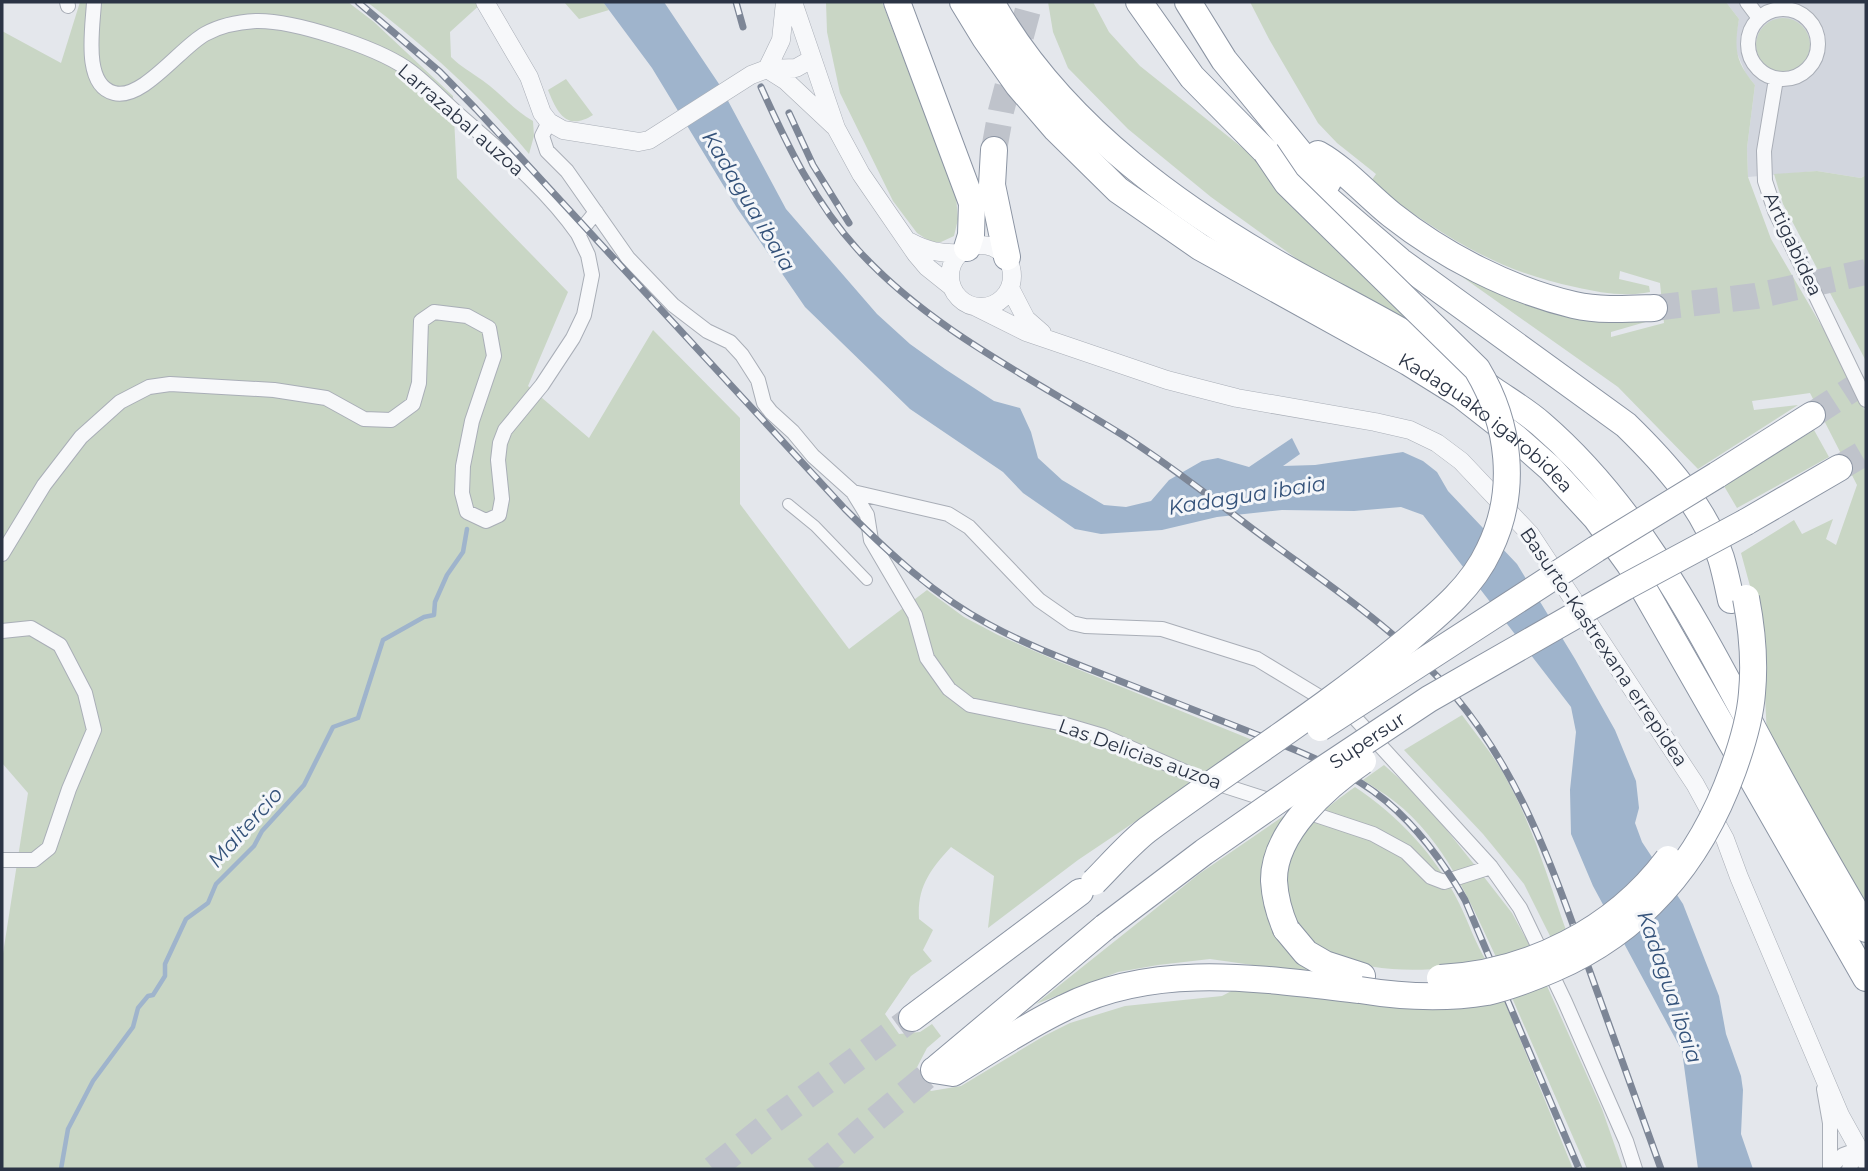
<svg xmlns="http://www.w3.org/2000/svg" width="1868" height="1171" font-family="Montserrat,sans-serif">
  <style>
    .built { fill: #d2d6de }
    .green { fill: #c9d6c5 }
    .water { fill: #9fb4cc }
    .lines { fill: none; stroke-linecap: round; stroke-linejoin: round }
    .stream { stroke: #9fb4cc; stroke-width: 4.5 }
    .motorway-tunnel { stroke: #bfc3cb; stroke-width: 26; stroke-dasharray: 26 13; stroke-linecap: butt }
    .pedestrian-casing { stroke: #a9aeb7; stroke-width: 12 }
    .minor-casing { stroke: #a9aeb7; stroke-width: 16 }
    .tertiary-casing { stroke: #a9aeb7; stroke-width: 19 }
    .motorway-casing { stroke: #8b94a3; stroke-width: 28 }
    .pedestrian { stroke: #f7f8fa; stroke-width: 10 }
    .minor { stroke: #f7f8fa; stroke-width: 14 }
    .tertiary { stroke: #f7f8fa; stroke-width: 18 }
    .motorway { stroke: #fff; stroke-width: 26 }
    .rail-casing { stroke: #7d8696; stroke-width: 7 }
    .rail { stroke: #f4f6f9; stroke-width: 4.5; stroke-dasharray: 13; stroke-linecap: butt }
    .motorway-bridge-casing { stroke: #8b94a3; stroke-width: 28; stroke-linecap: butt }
    .motorway-bridge { stroke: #fff; stroke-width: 26 }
    .labels { text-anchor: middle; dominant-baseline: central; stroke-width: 6; stroke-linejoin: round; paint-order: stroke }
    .street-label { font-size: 19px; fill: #2b3445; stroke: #f4f6f9 }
    .water-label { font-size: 21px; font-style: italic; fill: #34527a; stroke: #f4f6f9 }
  </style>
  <rect width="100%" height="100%" fill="#e4e7ec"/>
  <path class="built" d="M 1726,2 L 1866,2 L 1866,175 L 1861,178 L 1817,171 L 1748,177 L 1747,148 L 1755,85 L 1746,74 L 1734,46 L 1739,19 Z"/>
  <path class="green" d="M 80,2 L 348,2 L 374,22 L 453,96 L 457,178 L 568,292 L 528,386 L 589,438 L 653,330 L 740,418 L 740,504 L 849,649 L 927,590 L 964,617 L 998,635 L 1055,660 L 1255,741 L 1078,860 L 988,928 L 994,876 L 951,847 C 930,870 917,887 919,919 L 933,930 L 923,950 L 932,961 L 911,976 L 885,1014 L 899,1034 L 920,1032 L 932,1024 L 941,1036 L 927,1048 L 914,1073 L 931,1091 L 961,1086 L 1044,1036 L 1070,1023 L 1125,1006 L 1222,996 L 1239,987 L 1504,1000 L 1573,1169 L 2,1169 L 2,960 L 28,793 L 2,763 L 2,31 L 61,63 Z
    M 367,2 L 483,2 L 450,32 L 451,57 C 461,67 471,72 482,80 C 501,93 513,110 533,121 L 534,136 L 529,154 C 482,97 426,47 367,2 Z
    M 564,2 L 603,2 L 609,10 L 579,19 Z
    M 826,2 L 882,2 L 956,196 L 958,219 L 954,236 L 941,242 L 931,242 L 917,233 L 893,201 L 840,93 L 827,32 Z
    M 1048,2 L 1093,2 L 1109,32 L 1140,66 L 1259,161 L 1430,336 L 1318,274 L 1211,197 L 1128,129 L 1068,68 L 1053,32 Z
    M 1250,2 L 1726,2 L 1739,19 C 1734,49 1735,61 1755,85 L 1747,148 L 1748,177 L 1771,239 L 1832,344 L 1866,413 L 1866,907 L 1767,738 L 1762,630 L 1741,553 L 1794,520 L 1802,534 L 1833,519 L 1826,539 L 1836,545 L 1857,485 L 1810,393 L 1752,401 L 1754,410 L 1798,405 L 1698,469 L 1618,387 L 1430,254 L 1656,319 L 1611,332 L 1611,337 L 1664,323 L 1660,283 L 1620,271 L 1619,279 L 1649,286 L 1650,292 C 1625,297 1601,293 1575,287 C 1492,270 1438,232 1370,183 L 1376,174 L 1337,143 L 1318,123 L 1269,39 Z
    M1756 45a27 27 0 1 1 54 0a27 27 0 1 1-54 0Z
    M 566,79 L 593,115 C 566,132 557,112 548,90 Z
    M 1817,171 L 1861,178 L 1866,175 L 1866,361 L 1783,204 L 1774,174 Z
    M 1814,430 L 1829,457 L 1737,508 L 1724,486 Z
    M 1462,715 C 1478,737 1496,758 1508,782 C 1534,829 1549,882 1567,933 L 1552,940 L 1524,884 L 1483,834 L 1404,750 Z
    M 1384,765 L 1422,799 L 1477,868 L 1512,913 L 1531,948 L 1497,959 C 1470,902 1445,840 1394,801 C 1384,793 1373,787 1363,780 Z
    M 1355,787 C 1398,816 1436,855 1459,903 C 1469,923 1475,943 1487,962 C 1432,972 1383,975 1329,955 C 1316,949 1306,937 1299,926 C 1295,921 1289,914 1287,908 C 1285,904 1286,897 1286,892 C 1285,885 1284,878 1284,871 C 1288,837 1329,805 1355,787 Z
    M 1285,815 L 1262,866 L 1265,900 L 1359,983 L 1303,972 L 1210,959 L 1158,965 L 1118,972 L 1036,1004 L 1199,874 Z
    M 1547,986 L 1602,1109 L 1623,1169 L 1587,1169 L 1513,1000 L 1512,995 Z"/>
  <path class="water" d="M 603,2 L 664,2 L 719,84 L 786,209 L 877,314 L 910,344 L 945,369 L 994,401 L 1020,408 L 1031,432 L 1038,458 L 1062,480 L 1104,505 L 1126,507 L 1151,501 L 1169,480 L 1202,461 L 1218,458 L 1249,467 L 1292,438 L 1300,454 L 1283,466 L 1315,465 L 1403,452 L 1423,461 L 1437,472 L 1448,491 L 1517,564 L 1575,659 L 1615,730 L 1636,781 L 1639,808 L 1635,823 L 1642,842 L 1683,904 L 1719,996 L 1726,1034 L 1741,1076 L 1743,1090 L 1741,1134 L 1753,1169 L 1698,1169 L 1682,1051 L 1593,886 L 1571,834 L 1570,790 L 1576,732 L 1571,707 L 1423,515 L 1401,507 L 1354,511 L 1282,510 L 1217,517 L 1162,530 L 1101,534 L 1075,529 L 1023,493 L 1003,472 L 910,409 L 805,307 L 737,208 L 652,68 Z"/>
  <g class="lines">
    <path class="stream" d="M 61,1169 L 68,1129 L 93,1081 L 133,1027 L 138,1008 L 148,996 L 153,995 L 165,976 L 165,964 L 186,919 L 208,903 L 216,884 L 254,846 L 262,831 L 304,785 L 333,727 L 358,718 L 383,640 L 424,617 L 434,615 L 435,602 L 447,575 L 463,552 L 467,529"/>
    <path class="motorway-tunnel" d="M 994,150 L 1001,111 L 1030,2
      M 1654,308 L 1756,296 L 1866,272
      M 1812,415 L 1866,380
      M 1839,468 L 1866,452
      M 713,1169 L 773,1121 L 912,1018
      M 816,1169 L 934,1070"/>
    <g class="pedestrian-casing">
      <path id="pedestrian" d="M 788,504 L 815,526 L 867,580"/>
    </g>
    <g class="minor-casing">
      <path id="minor" d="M 67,2 L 68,6
        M 94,2 C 93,26 82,85 114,93 C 142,101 181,47 205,34 C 221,25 238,22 256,21 C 294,20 375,47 406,68 C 425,81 441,99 458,114 C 500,151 546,188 578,234
        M 1747,2 L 1759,18
        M1748 44a35 35 0 1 1 70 0a35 35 0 1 1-70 0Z
        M 1776,79 L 1764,151 L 1765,181 L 1775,211 L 1866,400
        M 549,122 L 542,136 L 547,151 L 567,171 L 628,258 L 673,305 L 707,331 L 730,342 L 742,355 L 758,380 L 764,403 L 771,412 L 793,432 L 813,456 L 853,492 L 948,514 L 969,527 L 1039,600 L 1072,623 L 1085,626 L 1162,629 L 1257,659 L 1356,719 L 1491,867 L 1520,908 L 1565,1002 L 1626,1141 L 1635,1169
        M 853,492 L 867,515 L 871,540 L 915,615 L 927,658 L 949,689 L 970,705 L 1059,723 L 1103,736 L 1197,777 L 1278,803
        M 2,554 L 44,485 L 81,437 L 120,402 L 149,387 L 170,384 L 274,390 L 326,398 L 364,419 L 391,420 L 413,404 L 419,383 L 421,321 L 434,312 L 467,316 L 489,328 L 494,356 L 472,421 L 463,466 L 462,493 L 467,512 L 486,521 L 499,515 L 502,499 L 498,460 L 500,443 L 505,430 L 542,385 L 573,338 L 584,315 L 592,275 L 588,255 L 578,234 L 596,212
        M 2,631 L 31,628 L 60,645 L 85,693 L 94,730 L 69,789 L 49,848 L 34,860 L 2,860
        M 1301,810 L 1373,834 L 1406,852 L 1431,877 L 1444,882 L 1491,867
        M 1824,1089 L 1830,1123 L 1830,1169
        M 1831,1167 L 1843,1155 L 1859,1149
        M 1849,1169 L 1859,1149"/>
    </g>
    <g class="tertiary-casing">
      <path id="tertiary" d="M 485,2 L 529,77 L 542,113 L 549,122 L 563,130 L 639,142 L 649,140 L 751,75 L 767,69 L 796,68 L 812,59
        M 793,2 L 836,128 L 861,174 L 916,254 L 927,267 L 952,287
        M 767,69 L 786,81 L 834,126
        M 767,69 L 781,40 L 785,2
        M 910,242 C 927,251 941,254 960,253
        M950 276a31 31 0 1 1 62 0a31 31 0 1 1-62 0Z
        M 1010,288 L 1026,319 L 1042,333
        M 976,307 L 1026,332 L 1167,380 L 1237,398 L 1375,422 L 1410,430 L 1437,443 L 1461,461 L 1530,534 L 1695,784 L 1725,839 L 1739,877 L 1840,1115 L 1866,1162"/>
    </g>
    <g class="motorway-casing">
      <g id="motorway">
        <path d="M 897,2 L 972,203 L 971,235 L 967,248"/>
        <path id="s1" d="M 963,2 L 985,38 L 1018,85 L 1056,129 L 1118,190 L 1200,247 L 1408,362 L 1461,395 L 1516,438 L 1550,468 L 1596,518 L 1630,565 L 1866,978"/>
        <path d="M 991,2 C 1061,127 1188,216 1312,283 C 1362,310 1413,336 1461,367 C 1472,374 1482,383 1493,390 C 1509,401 1526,411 1541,424 C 1635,505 1692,615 1750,723 C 1787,793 1826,861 1866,929"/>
        <path d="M 1139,2 L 1192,77 L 1266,152 L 1304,179 L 1400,261 L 1626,425 C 1665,463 1703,505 1721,558 C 1725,571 1728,586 1731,600"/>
        <path d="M 1188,2 L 1224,60 L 1314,170 L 1328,182"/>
        <path d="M 994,150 L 992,185 L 1007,257"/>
        <path d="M 1318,154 C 1345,169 1368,196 1392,215 C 1444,256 1510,290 1574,305 C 1600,311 1628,309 1654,308"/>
        <path d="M 1717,475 L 1812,415"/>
        <path d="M 1746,522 L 1839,468"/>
        <path d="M 1286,929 L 1306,953 L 1325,964 L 1362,976"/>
        <path d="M 912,1018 L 1080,892"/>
        <path d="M 938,1067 L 1105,927"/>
        <path d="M 934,1070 L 953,1073 C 989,1051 1026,1026 1064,1008 C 1156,961 1262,979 1360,990"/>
      </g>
    </g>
    <use href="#pedestrian" class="pedestrian"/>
    <use href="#minor" class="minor"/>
    <use href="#tertiary" class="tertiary"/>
    <use href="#motorway" class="motorway"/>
    <g class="rail-casing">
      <path id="rail" d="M 358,2 L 440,72 L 476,109 L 845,509 C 889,553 935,596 990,625 C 1025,644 1064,659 1102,674 C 1149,692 1197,711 1245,730 C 1293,749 1346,768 1386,801 C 1419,829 1444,863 1465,900 L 1579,1169
        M 736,2 L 743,27
        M 761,87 C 787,145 815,203 858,250 C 931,330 1030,377 1121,434 C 1172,466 1220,505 1269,541 C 1333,588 1402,634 1454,695 C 1522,776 1554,872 1589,969 C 1613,1036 1637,1102 1661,1169
        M 789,113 L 813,165 L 849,223"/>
    </g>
    <use href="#rail" class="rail"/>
    <g class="motorway-bridge-casing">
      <g id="motorway-bridge">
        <path d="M 1320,728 L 1596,549 L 1717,475"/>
        <path d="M 1094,882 C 1111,865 1128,845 1147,830 C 1232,767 1322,711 1404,643 C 1436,616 1471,589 1489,550 C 1518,491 1510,424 1477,369 L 1287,183 L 1266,152"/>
        <path id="s2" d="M 1105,927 L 1204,852 L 1316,774 L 1429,699 L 1625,587 L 1746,522"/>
        <path d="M 1286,929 C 1279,913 1275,898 1274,881 C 1273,833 1326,786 1363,761"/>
        <path d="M 1440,978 C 1528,974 1615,930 1668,859"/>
        <path d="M 1360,990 C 1402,997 1445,999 1487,992 C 1509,987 1532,978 1553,969 C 1643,930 1700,862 1733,770 C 1742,745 1750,720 1752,693 C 1755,661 1752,629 1746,598"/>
      </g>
    </g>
    <use href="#motorway-bridge" class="motorway-bridge"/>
  </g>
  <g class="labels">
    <g class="street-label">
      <text transform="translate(461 120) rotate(41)">Larrazabal auzoa</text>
      <text transform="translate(1793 244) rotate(65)">Artigabidea</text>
      <text stroke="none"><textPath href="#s1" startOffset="681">Kadaguako igarobidea</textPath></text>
      <text transform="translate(1604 647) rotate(56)">Basurto-Kastrexana errepidea</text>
      <text stroke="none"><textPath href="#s2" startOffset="322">Supersur</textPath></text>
      <text transform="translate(1140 754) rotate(20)">Las Delicias auzoa</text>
    </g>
    <g class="water-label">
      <text transform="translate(749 201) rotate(59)">Kadagua ibaia</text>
      <text transform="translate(1247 495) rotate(-9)">Kadagua ibaia</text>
      <text transform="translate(245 827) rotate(-48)">Maltercio</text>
      <text transform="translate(1670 987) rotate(71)">Kadagua ibaia</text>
    </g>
  </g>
  <rect width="1868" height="1171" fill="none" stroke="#2b3445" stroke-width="7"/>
</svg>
